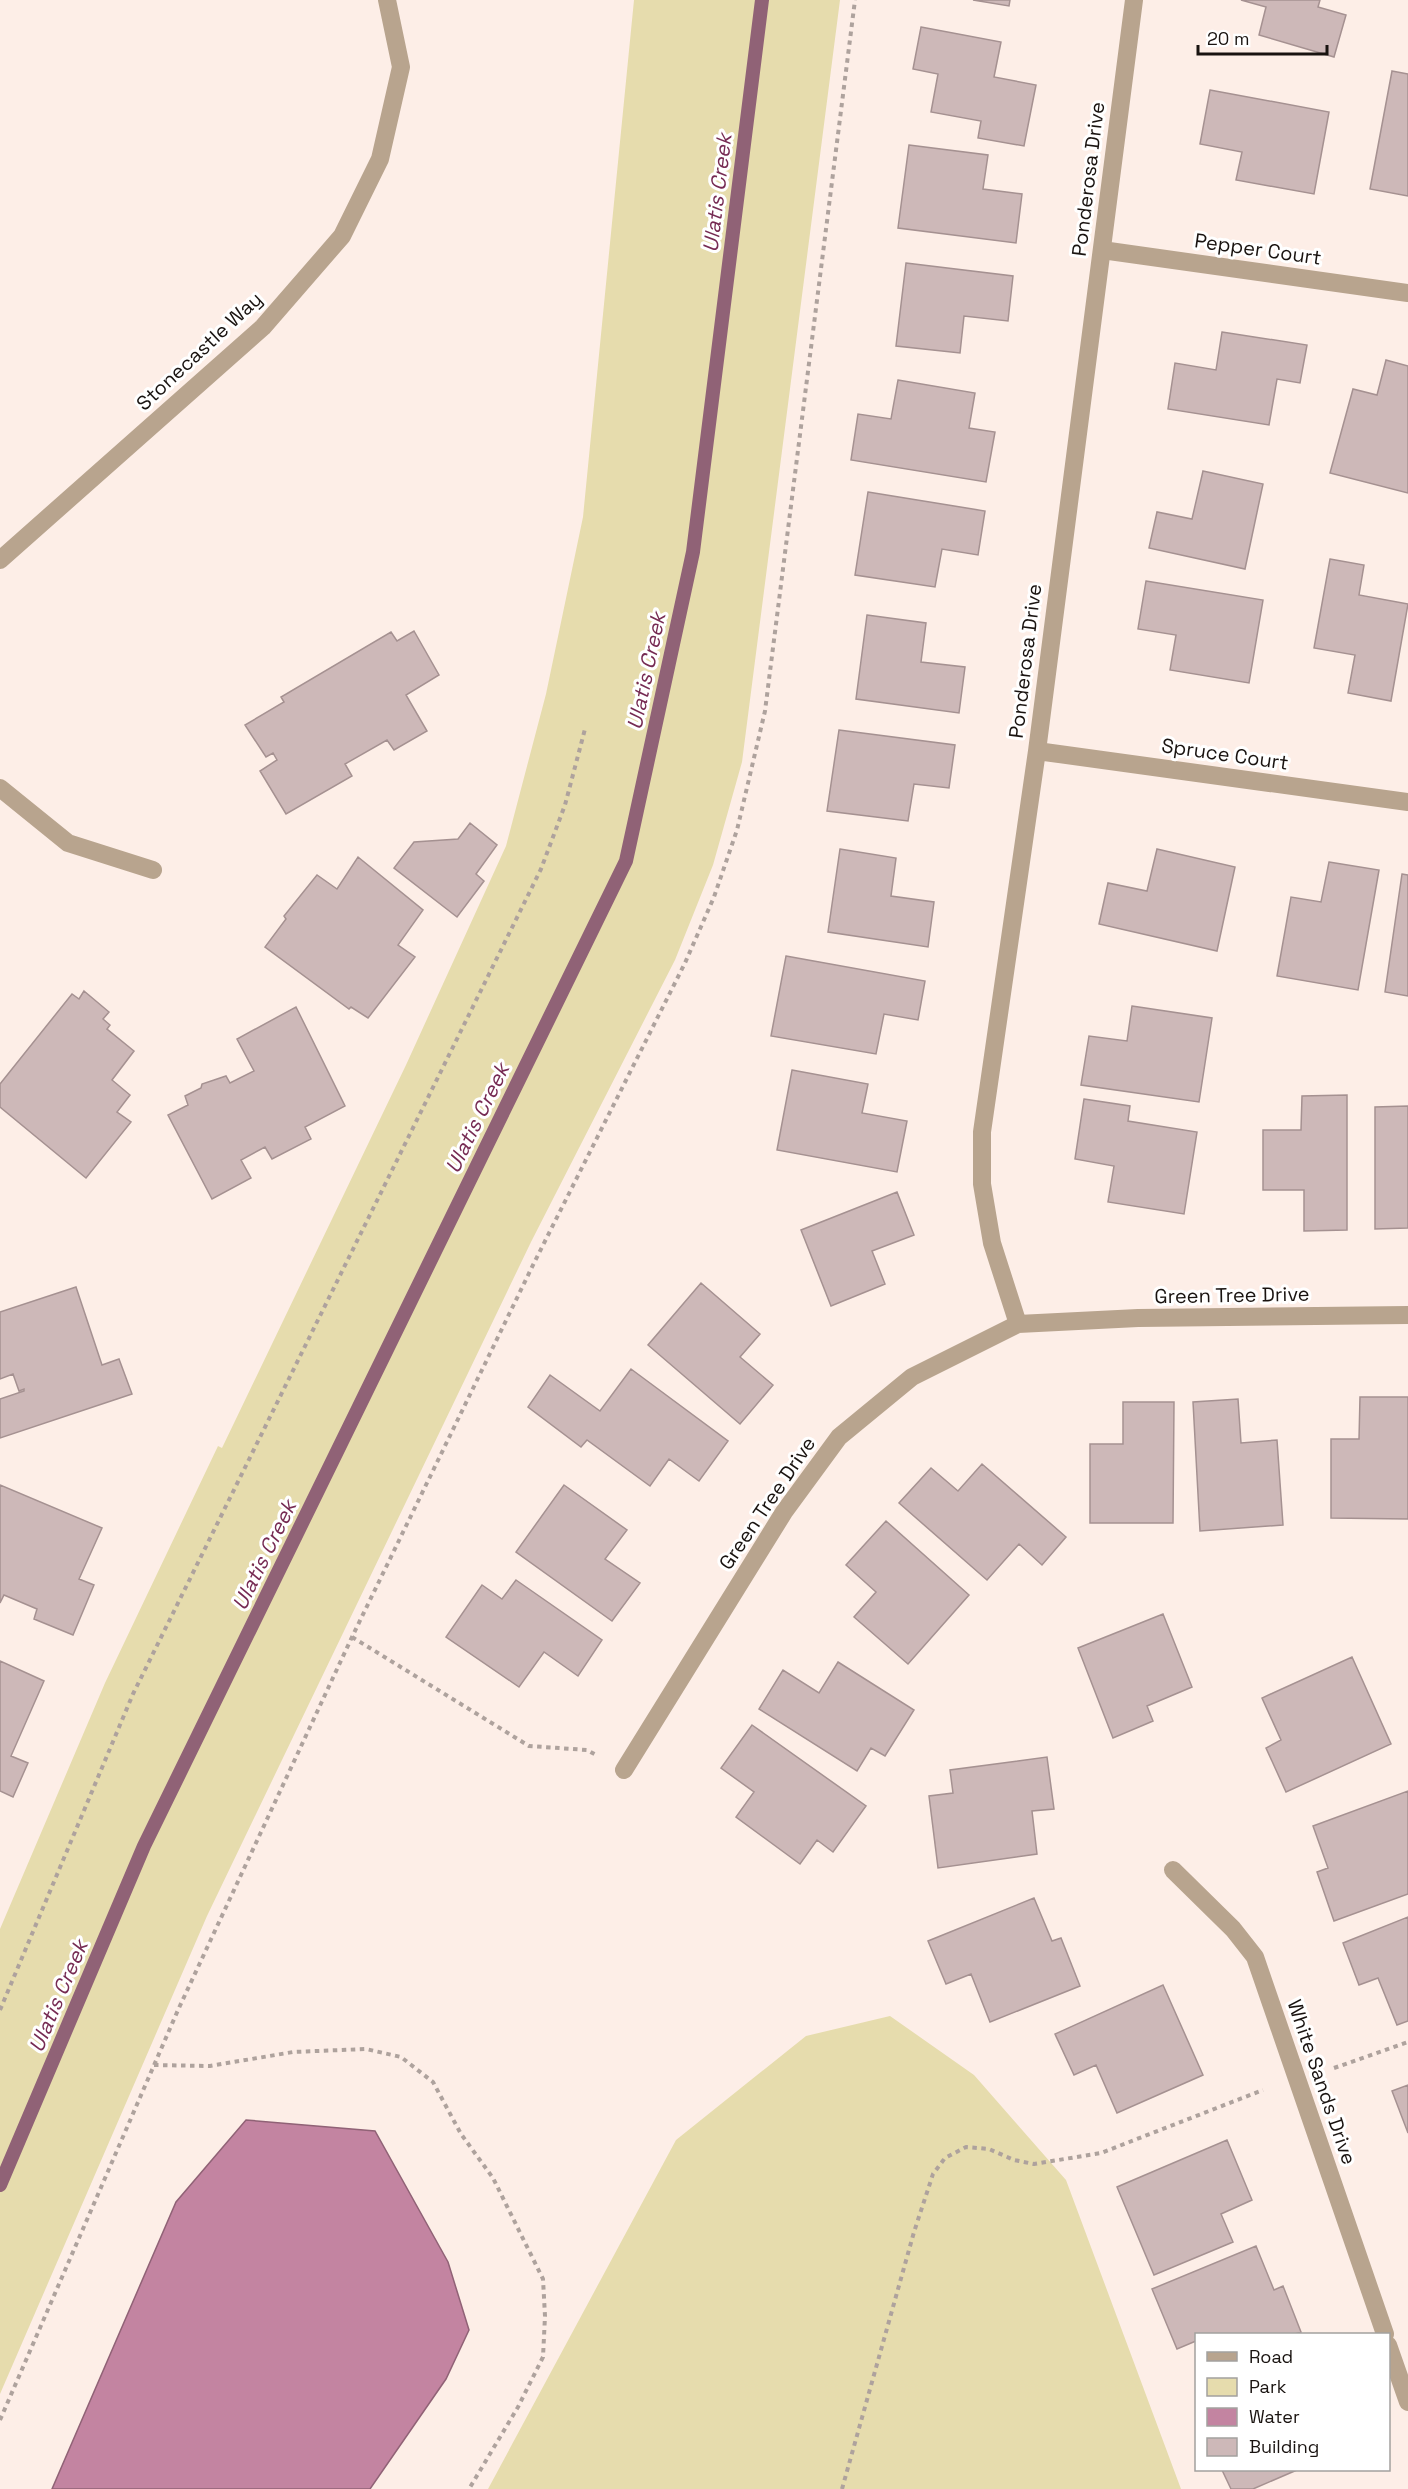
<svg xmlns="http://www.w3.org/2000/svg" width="1408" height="2489" font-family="'Space Grotesk',sans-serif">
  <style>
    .green { fill: #e6dcad }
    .water { fill: #c384a1; stroke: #906276; stroke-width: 1.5 }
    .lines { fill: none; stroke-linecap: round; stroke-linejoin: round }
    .stream { stroke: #906276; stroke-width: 14 }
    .building { fill: #cdb8b8; stroke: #a59191; stroke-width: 1.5 }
    .path { stroke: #aea29d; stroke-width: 4; stroke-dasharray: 4.5 4.5; stroke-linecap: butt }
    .minor { stroke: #b8a48e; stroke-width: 18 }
    .labels { text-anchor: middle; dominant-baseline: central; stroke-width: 6; stroke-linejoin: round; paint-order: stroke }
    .street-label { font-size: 20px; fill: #191310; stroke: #fff }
    .water-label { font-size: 21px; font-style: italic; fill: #762b53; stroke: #fff }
  </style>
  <rect width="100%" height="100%" fill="#fdeee7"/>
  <path class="green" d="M 634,0 L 840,0 L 742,762 L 713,865 L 675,960 L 531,1242 L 207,1916 L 0,2394 L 0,1929 L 105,1683 L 218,1446 L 222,1448 L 406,1065 L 506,846 L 546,694 L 583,517 Z
    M 890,2016 L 974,2075 L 1066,2180 L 1181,2489 L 488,2489 L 676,2140 L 806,2036 Z"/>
  <path class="water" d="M 246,2120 L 375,2131 L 448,2262 L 469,2330 L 446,2379 L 370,2489 L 52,2489 L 176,2202 Z"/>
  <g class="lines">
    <path class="stream" d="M 0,2185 L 144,1846 L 626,861 L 693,552 L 762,0"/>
  </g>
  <path class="building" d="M 973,0 L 1010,0 L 1009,6 Z
    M 1241,0 L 1320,0 L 1318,7 L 1346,15 L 1334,57 L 1259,35 L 1266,7 Z
    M 921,27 L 1001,42 L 994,77 L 1036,85 L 1024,146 L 978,138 L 981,121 L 931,112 L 938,74 L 913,69 Z
    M 1392,71 L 1408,74 L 1408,196 L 1370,189 Z
    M 1210,90 L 1329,112 L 1314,194 L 1236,180 L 1242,152 L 1200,144 Z
    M 909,145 L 988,155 L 983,189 L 1022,194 L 1016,243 L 898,228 Z
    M 906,263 L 1013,276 L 1008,321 L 964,316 L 960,353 L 896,346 Z
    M 1222,332 L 1307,345 L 1300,383 L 1277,379 L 1269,425 L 1168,409 L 1175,363 L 1216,370 Z
    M 1386,360 L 1408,366 L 1408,493 L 1330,473 L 1353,389 L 1377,395 Z
    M 898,380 L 975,393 L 969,428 L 995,432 L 986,482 L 851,460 L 858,414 L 891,419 Z
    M 1203,471 L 1263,484 L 1245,569 L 1149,548 L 1157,512 L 1192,519 Z
    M 868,492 L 985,511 L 978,555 L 942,549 L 935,587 L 855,575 Z
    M 1330,559 L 1364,565 L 1359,595 L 1408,604 L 1391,701 L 1348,693 L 1355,655 L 1314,648 Z
    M 1146,581 L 1263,600 L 1249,683 L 1170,670 L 1176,635 L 1138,629 Z
    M 867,615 L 926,623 L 921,662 L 965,667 L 959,713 L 856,699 Z
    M 414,631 L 439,675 L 406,695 L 427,731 L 394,750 L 387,740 L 345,764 L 352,776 L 286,814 L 260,771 L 277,760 L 273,753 L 266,757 L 245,725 L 284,702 L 281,697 L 391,632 L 397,641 Z
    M 839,730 L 955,745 L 949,788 L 914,784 L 908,821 L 827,811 Z
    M 470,823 L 497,845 L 476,874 L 484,881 L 457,917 L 394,868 L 414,842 L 458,839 Z
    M 840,849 L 896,858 L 891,896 L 934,902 L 928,947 L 828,932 Z
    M 1157,849 L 1235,867 L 1217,951 L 1099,924 L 1108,883 L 1147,891 Z
    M 358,857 L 423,910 L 398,945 L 415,957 L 368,1018 L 351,1007 L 349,1009 L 265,947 L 286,919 L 284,916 L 317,875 L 337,889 Z
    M 1329,862 L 1379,870 L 1358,990 L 1277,976 L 1291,897 L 1321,902 Z
    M 1402,874 L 1408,875 L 1408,996 L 1385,992 Z
    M 786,956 L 925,981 L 918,1020 L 884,1014 L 876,1054 L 771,1036 Z
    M 84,991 L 109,1012 L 103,1019 L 110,1025 L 107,1029 L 134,1051 L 112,1080 L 130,1095 L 117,1112 L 131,1122 L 86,1178 L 0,1107 L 0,1084 L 72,994 L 79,999 Z
    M 1132,1006 L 1212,1018 L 1199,1102 L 1081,1085 L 1089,1036 L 1127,1041 Z
    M 296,1007 L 345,1106 L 305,1127 L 311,1139 L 272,1159 L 265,1147 L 241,1160 L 251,1178 L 212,1199 L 168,1115 L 188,1105 L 185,1096 L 201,1088 L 202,1084 L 226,1076 L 230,1083 L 254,1071 L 237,1039 Z
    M 792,1070 L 868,1084 L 862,1113 L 907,1121 L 897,1172 L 777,1150 Z
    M 1347,1095 L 1347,1230 L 1304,1231 L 1304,1190 L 1263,1190 L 1263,1130 L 1301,1130 L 1302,1096 Z
    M 1084,1099 L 1130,1106 L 1128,1121 L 1197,1132 L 1184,1214 L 1108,1202 L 1114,1166 L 1075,1159 Z
    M 1408,1106 L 1408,1228 L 1375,1229 L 1375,1107 Z
    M 897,1192 L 914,1235 L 872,1251 L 885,1284 L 831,1306 L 801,1230 Z
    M 701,1283 L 760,1334 L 740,1357 L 773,1385 L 740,1424 L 648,1345 Z
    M 76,1287 L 102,1365 L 119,1359 L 132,1394 L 0,1438 L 0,1399 L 24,1391 L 24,1389 L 19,1391 L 13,1374 L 0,1379 L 0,1312 Z
    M 631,1369 L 728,1441 L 699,1481 L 669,1459 L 650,1486 L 587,1440 L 581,1447 L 528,1407 L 550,1375 L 600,1411 Z
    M 1360,1397 L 1408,1397 L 1408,1519 L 1331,1518 L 1331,1439 L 1359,1439 Z
    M 1238,1399 L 1241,1443 L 1277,1440 L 1283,1525 L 1200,1531 L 1193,1402 Z
    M 1123,1402 L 1174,1402 L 1173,1523 L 1090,1523 L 1090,1444 L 1123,1444 Z
    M 982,1464 L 1066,1537 L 1042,1565 L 1019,1544 L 987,1580 L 899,1503 L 931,1468 L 958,1491 Z
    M 0,1485 L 102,1528 L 79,1579 L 94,1585 L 73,1635 L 34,1619 L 37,1609 L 4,1595 L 0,1603 Z
    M 564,1485 L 627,1530 L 605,1559 L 640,1583 L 612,1621 L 516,1552 Z
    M 886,1521 L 969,1595 L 908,1664 L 854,1617 L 876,1592 L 846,1565 Z
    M 516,1580 L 602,1640 L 578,1676 L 544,1652 L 519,1687 L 446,1637 L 482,1585 L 502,1599 Z
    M 1163,1614 L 1192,1687 L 1147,1706 L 1153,1721 L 1113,1738 L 1078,1648 Z
    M 1352,1657 L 1391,1744 L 1286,1792 L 1266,1748 L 1281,1740 L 1262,1698 Z
    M 0,1661 L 44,1681 L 11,1756 L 28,1763 L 13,1797 L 0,1791 Z
    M 838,1662 L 914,1710 L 885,1756 L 871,1748 L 857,1771 L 759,1709 L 783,1670 L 819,1693 Z
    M 752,1725 L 866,1806 L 833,1852 L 817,1840 L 800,1864 L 736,1817 L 754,1792 L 721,1768 Z
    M 1047,1757 L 1054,1809 L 1032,1811 L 1037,1854 L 938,1868 L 929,1796 L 953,1793 L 950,1770 Z
    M 1408,1791 L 1408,1894 L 1334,1921 L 1317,1872 L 1328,1868 L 1313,1826 Z
    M 1034,1898 L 1052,1941 L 1061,1938 L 1080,1986 L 990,2022 L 971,1974 L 946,1984 L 928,1941 Z
    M 1408,1917 L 1408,2021 L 1397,2025 L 1378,1978 L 1359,1985 L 1343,1943 Z
    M 1163,1985 L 1203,2075 L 1117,2113 L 1096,2065 L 1074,2075 L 1055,2034 Z
    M 1408,2085 L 1408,2133 L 1392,2091 Z
    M 1227,2140 L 1252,2200 L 1221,2214 L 1233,2242 L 1154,2275 L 1117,2187 Z
    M 1256,2246 L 1274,2290 L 1283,2286 L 1301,2332 L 1295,2334 L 1196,2334 L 1196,2341 L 1177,2349 L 1152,2289 Z
    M 1222,2470 L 1297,2470 L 1253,2489 L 1231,2489 Z"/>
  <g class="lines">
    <path class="path" d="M 352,1637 L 529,1746 L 587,1750 L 598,1756
      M 0,2010 L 133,1694 L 541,869 L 565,805 L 585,729
      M 154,2065 L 210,2066 L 293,2052 L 366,2049 L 401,2057 L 433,2082 L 461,2134 L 493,2178 L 543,2279 L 545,2316 L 543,2357 L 518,2407 L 469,2489
      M 1334,2068 L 1408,2042
      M 0,2420 L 178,2010 L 352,1637 L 534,1263 L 685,963 L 714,897 L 737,830 L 765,711 L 855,0
      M 842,2489 L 914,2232 L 933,2174 L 945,2158 L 966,2147 L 989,2149 L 1014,2160 L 1034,2164 L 1101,2153 L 1263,2090"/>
    <path class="minor" d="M 1102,250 L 1408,293
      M 0,560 L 263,327 L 342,236 L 380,159 L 401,67 L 387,0
      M 1037,751 L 1408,802
      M 0,788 L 68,843 L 153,870
      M 1018,1324 L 992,1243 L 982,1184 L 982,1132 L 1037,751 L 1134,0
      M 624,1770 L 784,1512 L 839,1437 L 912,1377 L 1018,1324 L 1138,1318 L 1408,1315
      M 1173,1870 L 1233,1929 L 1255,1957 L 1385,2334
      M 1388,2345 L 1408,2402"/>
  </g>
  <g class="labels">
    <g class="street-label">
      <text transform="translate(1088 179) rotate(-83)">Ponderosa Drive</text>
      <text transform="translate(1258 249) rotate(8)">Pepper Court</text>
      <text transform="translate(199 351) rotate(-43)">Stonecastle Way</text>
      <text transform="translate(1025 661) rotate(-83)">Ponderosa Drive</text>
      <text transform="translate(1225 754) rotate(8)">Spruce Court</text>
      <text transform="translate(1232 1295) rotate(-1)">Green Tree Drive</text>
      <text transform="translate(767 1503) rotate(-56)">Green Tree Drive</text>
      <text transform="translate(1322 2082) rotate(71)">White Sands Drive</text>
    </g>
    <g class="water-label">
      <text transform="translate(717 193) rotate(-83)">Ulatis Creek</text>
      <text transform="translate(646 671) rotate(-78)">Ulatis Creek</text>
      <text transform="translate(477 1118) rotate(-64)">Ulatis Creek</text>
      <text transform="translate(264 1555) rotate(-64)">Ulatis Creek</text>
      <text transform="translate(58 1996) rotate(-67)">Ulatis Creek</text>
    </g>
  </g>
  <rect x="1195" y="2333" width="195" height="138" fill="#ffffff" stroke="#a3a19f" stroke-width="1.5"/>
  <rect x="1207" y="2352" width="30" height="9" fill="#b8a48e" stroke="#a3a19f" stroke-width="1.5"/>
  <text x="1249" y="2363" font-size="18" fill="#191310">Road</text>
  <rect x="1207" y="2378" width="30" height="18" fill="#e6dcad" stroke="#a3a19f" stroke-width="1.5"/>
  <text x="1249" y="2393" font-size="18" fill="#191310">Park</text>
  <rect x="1207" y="2408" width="30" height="18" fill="#c384a1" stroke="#a3a19f" stroke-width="1.5"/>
  <text x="1249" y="2423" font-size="18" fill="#191310">Water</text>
  <rect x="1207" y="2438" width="30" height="18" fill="#cdb8b8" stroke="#a3a19f" stroke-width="1.5"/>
  <text x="1249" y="2453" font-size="18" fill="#191310">Building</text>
  <path d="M1198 45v9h129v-9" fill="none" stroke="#191310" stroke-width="3"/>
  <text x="1207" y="45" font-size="18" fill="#191310" stroke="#ffffff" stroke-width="4.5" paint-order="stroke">20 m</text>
</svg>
